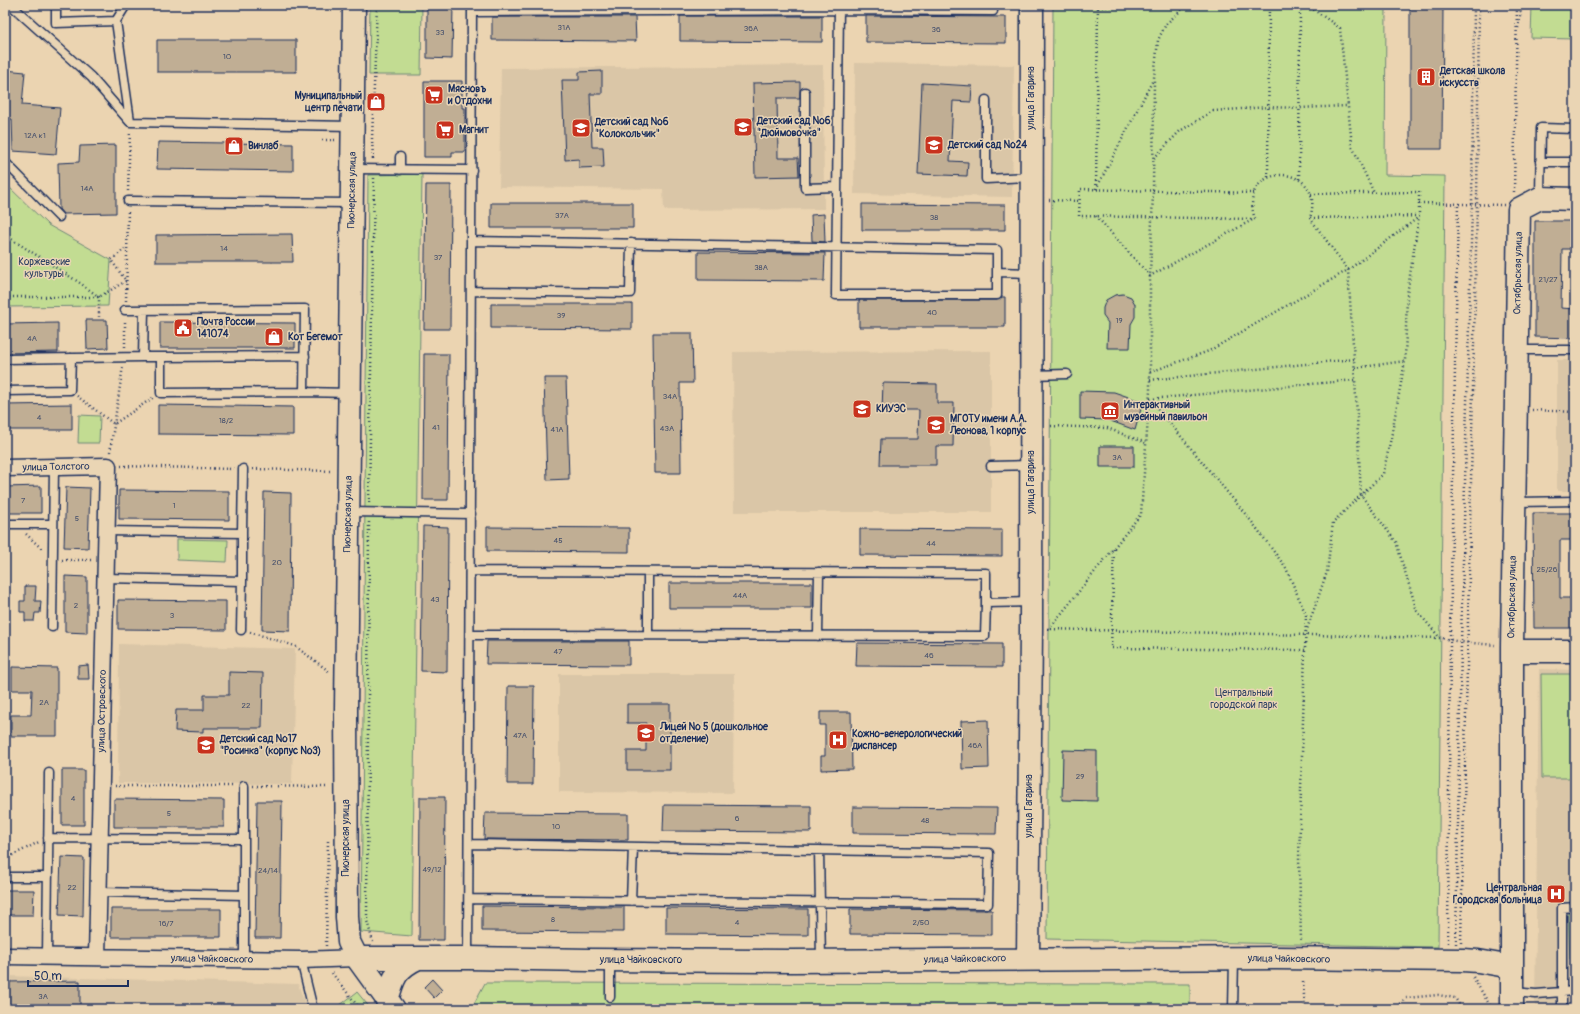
<svg xmlns="http://www.w3.org/2000/svg" width="1580" height="1014" font-family="Pangolin,sans-serif">
  <style>
    .built { fill: #dac6a7 }
    .green { fill: #c2dc92; stroke: #6e8678 }
    .building { fill: #c0ae94; stroke: #1b2f5e }
    .lines { fill: none; stroke-linecap: round; stroke-linejoin: round }
    .lane-casing { stroke: #1b2f5e; stroke-width: 11 }
    .street-casing { stroke: #1b2f5e; stroke-width: 19 }
    .secondary-casing { stroke: #1b2f5e; stroke-width: 25 }
    .path { stroke: #1b2f5e; stroke-width: 2.5; stroke-dasharray: 1 3; stroke-linecap: butt }
    .lane { stroke: #ead5b4; stroke-width: 8 }
    .street { stroke: #ead5b4; stroke-width: 16 }
    .secondary { stroke: #ead5b4; stroke-width: 22 }
    .labels { text-anchor: middle; dominant-baseline: central; stroke-width: 3; stroke-linejoin: round; paint-order: stroke }
    .number-label { font-size: 8px; fill: #444f6c }
    .poi-label { font-size: 10px; font-weight: bold; fill: #1b2f5e; stroke: #ead5b4; text-anchor: start }
    .street-label { font-size: 10px; fill: #1b2f5e; stroke: #ead5b4 }
    .park-label { font-size: 10px; fill: #2c4063; stroke: #ead5b4 }
  </style>
  <rect width="100%" height="100%" fill="#ebd4b1"/>
  <filter id="ink" filterUnits="userSpaceOnUse"><feTurbulence type="fractalNoise" baseFrequency=".025" numOctaves="2"/><feDisplacementMap in="SourceGraphic" scale="8" xChannelSelector="R" yChannelSelector="G"/><feConvolveMatrix kernelMatrix="1 2 1 2 8 2 1 2 1" color-interpolation-filters="sRGB"/></filter>
  <g filter="url(#ink)">
    <path class="built" d="M 855,63 L 1014,65 L 1012,197 L 854,194 Z
      M 823,65 L 824,209 L 664,210 L 663,189 L 499,187 L 501,68 Z
      M 991,351 L 991,512 L 734,512 L 733,352 Z
      M 1557,360 L 1575,360 L 1575,491 L 1557,491 Z
      M 119,644 L 295,649 L 292,784 L 118,783 Z
      M 1539,669 L 1575,670 L 1575,1009 L 1535,1009 Z
      M 559,674 L 734,674 L 733,793 L 559,792 Z
      M 5,976 L 298,984 L 307,1009 L 5,1009 Z"/>
    <path class="green" d="M 370,5 L 422,5 L 421,75 L 369,75 Z
      M 1053,5 L 1386,5 L 1385,175 L 1445,176 L 1438,947 L 1047,939 Z
      M 1532,5 L 1575,5 L 1574,39 L 1531,38 Z
      M 422,174 L 412,936 L 361,932 L 368,175 Z
      M 5,183 L 48,225 L 111,260 L 108,306 L 5,307 Z
      M 79,415 L 100,416 L 99,443 L 78,443 Z
      M 177,539 L 228,540 L 227,562 L 177,560 Z
      M 1541,674 L 1575,674 L 1575,778 L 1542,778 Z
      M 1568,913 L 1575,913 L 1575,959 L 1570,959 Z
      M 485,983 L 1190,984 L 1190,1009 L 471,1009 Z
      M 357,992 L 371,1009 L 335,1009 Z"/>
    <path class="building" d="M 427,5 L 453,5 L 452,59 L 427,58 Z
      M 1410,5 L 1443,5 L 1442,149 L 1410,149 Z
      M 680,16 L 822,16 L 822,42 L 680,41 Z
      M 866,16 L 1006,17 L 1006,43 L 866,42 Z
      M 492,17 L 635,17 L 636,41 L 492,40 Z
      M 157,40 L 296,40 L 296,72 L 157,72 Z
      M 5,70 L 25,72 L 22,105 L 60,108 L 56,154 L 13,151 L 12,119 L 5,119 Z
      M 602,71 L 602,94 L 590,94 L 592,147 L 603,147 L 604,167 L 579,168 L 579,159 L 565,160 L 562,80 L 579,80 L 579,72 Z
      M 424,81 L 462,81 L 462,108 L 465,108 L 465,152 L 452,152 L 452,157 L 424,157 Z
      M 800,82 L 800,98 L 777,98 L 778,158 L 798,158 L 799,176 L 755,177 L 753,83 Z
      M 922,83 L 972,86 L 971,102 L 953,101 L 950,161 L 968,162 L 967,176 L 918,174 Z
      M 158,142 L 293,144 L 293,171 L 157,169 Z
      M 116,145 L 116,213 L 63,214 L 59,209 L 58,163 L 79,162 L 80,146 Z
      M 426,185 L 451,185 L 450,329 L 424,329 Z
      M 491,203 L 633,203 L 633,228 L 491,228 Z
      M 862,204 L 1005,205 L 1005,230 L 862,230 Z
      M 824,214 L 825,242 L 812,241 L 811,215 Z
      M 1535,221 L 1575,221 L 1575,249 L 1562,249 L 1561,308 L 1575,309 L 1575,338 L 1535,337 Z
      M 292,234 L 293,262 L 156,262 L 156,235 Z
      M 698,252 L 825,253 L 824,281 L 698,280 Z
      M 1123,294 L 1131,297 L 1135,304 L 1135,317 L 1131,324 L 1130,348 L 1107,348 L 1108,323 L 1103,316 L 1103,308 L 1106,300 L 1115,295 Z
      M 1002,297 L 1005,297 L 1005,327 L 859,327 L 859,300 L 997,300 Z
      M 491,304 L 632,304 L 632,329 L 491,328 Z
      M 86,320 L 107,320 L 108,348 L 87,349 Z
      M 160,322 L 295,323 L 295,348 L 160,348 Z
      M 58,323 L 58,352 L 5,353 L 5,324 Z
      M 653,333 L 692,333 L 693,383 L 680,383 L 681,473 L 655,473 Z
      M 424,354 L 449,354 L 448,500 L 423,500 Z
      M 544,378 L 566,378 L 569,479 L 547,480 Z
      M 883,383 L 937,384 L 937,403 L 954,403 L 953,446 L 936,446 L 936,465 L 880,465 L 881,439 L 918,439 L 919,410 L 882,410 Z
      M 1080,391 L 1114,392 L 1143,402 L 1135,430 L 1108,420 L 1080,419 Z
      M 72,404 L 72,430 L 5,430 L 5,405 Z
      M 158,405 L 293,407 L 293,435 L 158,434 Z
      M 1100,446 L 1134,446 L 1134,467 L 1100,467 Z
      M 41,486 L 41,513 L 5,513 L 5,487 Z
      M 66,487 L 90,488 L 88,548 L 64,547 Z
      M 119,490 L 229,491 L 229,520 L 119,519 Z
      M 264,492 L 291,493 L 290,631 L 262,630 Z
      M 1533,513 L 1575,513 L 1575,540 L 1560,540 L 1560,598 L 1575,598 L 1575,628 L 1534,628 Z
      M 423,526 L 448,527 L 447,672 L 421,671 Z
      M 487,527 L 629,528 L 629,552 L 487,551 Z
      M 860,529 L 1002,530 L 1002,556 L 860,555 Z
      M 65,576 L 87,577 L 87,633 L 65,632 Z
      M 669,583 L 812,583 L 812,608 L 669,608 Z
      M 25,586 L 36,586 L 35,601 L 41,601 L 40,613 L 35,613 L 34,621 L 25,621 L 25,612 L 20,612 L 20,601 L 25,601 Z
      M 118,600 L 226,601 L 226,630 L 118,629 Z
      M 487,641 L 629,641 L 629,665 L 486,664 Z
      M 857,643 L 1002,644 L 1002,667 L 856,666 Z
      M 88,665 L 89,679 L 78,679 L 78,666 Z
      M 12,667 L 57,668 L 57,736 L 11,736 L 11,715 L 31,715 L 32,690 L 12,690 Z
      M 229,672 L 263,673 L 262,728 L 203,728 L 203,732 L 175,731 L 176,710 L 204,710 L 204,695 L 229,695 Z
      M 508,686 L 534,686 L 533,784 L 507,784 Z
      M 627,704 L 670,704 L 670,770 L 627,770 L 627,751 L 646,751 L 646,723 L 627,723 Z
      M 820,712 L 851,712 L 852,769 L 821,770 L 821,756 L 825,756 L 825,725 L 820,725 Z
      M 988,720 L 989,768 L 962,769 L 961,721 Z
      M 1063,750 L 1097,751 L 1097,801 L 1062,800 Z
      M 62,770 L 84,770 L 84,825 L 62,825 Z
      M 420,797 L 445,797 L 444,940 L 419,940 Z
      M 114,799 L 224,800 L 224,827 L 114,827 Z
      M 257,801 L 282,801 L 280,938 L 255,938 Z
      M 664,805 L 811,806 L 811,832 L 663,831 Z
      M 853,807 L 997,808 L 996,834 L 853,833 Z
      M 485,813 L 628,814 L 628,840 L 484,839 Z
      M 61,857 L 84,858 L 83,916 L 59,915 Z
      M 5,890 L 34,890 L 33,915 L 5,915 Z
      M 482,906 L 624,907 L 624,932 L 482,931 Z
      M 666,908 L 808,909 L 808,935 L 666,934 Z
      M 111,909 L 221,909 L 221,937 L 111,937 Z
      M 850,909 L 992,910 L 992,935 L 850,934 Z
      M 432,979 L 442,990 L 434,998 L 424,987 Z
      M 80,981 L 80,1009 L 5,1009 L 5,982 Z"/>
    <g class="lines">
      <g class="lane-casing">
        <path id="lane" d="M 11,5 L 91,77 L 130,122 L 352,126
          M 56,5 L 56,23 L 116,21 L 126,5
          M 839,5 L 836,295 L 997,295 L 997,272
          M 472,12 L 839,10 L 993,11 L 993,5
          M 116,21 L 130,121
          M 805,92 L 805,188 L 837,187
          M 986,100 L 986,179 L 1031,177
          M 400,157 L 400,170
          M 5,162 L 59,217
          M 1540,162 L 1575,162
          M 352,169 L 472,170
          M 1540,197 L 1541,128 L 1575,129
          M 128,201 L 350,203
          M 472,241 L 997,250 L 997,272 L 1031,273
          M 471,291 L 630,293 L 631,243
          M 125,310 L 305,309 L 304,392 L 349,393
          M 144,310 L 143,357 L 161,357 L 161,393 L 304,392
          M 1517,350 L 1575,350
          M 161,357 L 305,356
          M 5,359 L 143,357
          M 1032,375 L 1067,374
          M 5,391 L 70,390 L 71,358
          M 991,466 L 1030,465
          M 1516,502 L 1575,501
          M 350,512 L 471,514
          M 5,524 L 53,524
          M 242,533 L 243,469
          M 471,571 L 986,573 L 986,603 L 1030,602
          M 648,572 L 648,635
          M 105,578 L 242,581 L 242,533 L 106,531
          M 52,627 L 54,467
          M 241,630 L 242,581
          M 470,635 L 985,636 L 986,603
          M 818,636 L 819,572
          M 48,838 L 244,839
          M 819,850 L 821,960
          M 5,877 L 48,877
          M 99,892 L 244,895
          M 469,899 L 988,904 L 989,853 L 470,844
          M 631,901 L 633,847
          M 47,956 L 49,773
          M 468,957 L 472,5
          M 244,959 L 244,786
          M 301,960 L 313,1009
          M 610,961 L 610,997
          M 1513,992 L 1536,994 L 1575,991
          M 1233,1009 L 1234,959
          M 1562,1009 L 1562,908 L 1575,907"/>
      </g>
      <g class="street-casing">
        <path id="street" d="M 5,468 L 108,466 L 97,957
          M 5,956 L 301,960 L 357,958"/>
      </g>
      <g class="secondary-casing">
        <path id="secondary" d="M 354,5 L 346,709 L 347,917 L 349,942 L 357,958 L 394,1009
          M 1512,651 L 1575,651
          M 357,958 L 468,958 L 590,960 L 792,961 L 1276,958 L 1463,960 L 1478,961 L 1512,967
          M 1028,958 L 1031,629 L 1032,5
          M 387,1001 C 393,978 396,968 418,958
          M 1512,1009 L 1512,646 L 1519,209 L 1540,198 L 1575,199"/>
      </g>
      <path class="path" d="M 1307,5 L 1340,28 L 1352,146 L 1374,193
        M 1098,7 L 1187,5
        M 1518,28 L 1522,5
        M 322,140 L 336,140
        M 1154,158 L 1180,131 L 1213,111 L 1268,107 L 1299,108 L 1347,106
        M 373,159 L 372,139 L 377,5
        M 1268,177 L 1269,5
        M 1299,179 L 1300,5
        M 1096,189 L 1098,5
        M 1096,189 L 1153,80
        M 128,191 L 130,131
        M 1514,192 L 1517,5
        M 1254,193 L 1080,189 L 1079,216 L 1255,219
        M 1049,200 L 1079,201
        M 1419,203 L 1504,205
        M 1096,216 L 1150,276 L 1254,219
        M 1310,218 L 1348,270 L 1354,359 L 1361,495 L 1396,542 L 1417,611 L 1440,638
        M 1310,218 L 1419,216 L 1419,192 L 1311,194
        M 1255,219 C 1235,160 1328,161 1310,218
        M 5,235 L 80,283 L 99,297 L 99,317
        M 5,297 L 99,297 L 126,281 L 111,260 L 126,248
        M 126,301 L 128,210
        M 125,347 L 125,320
        M 1355,368 L 1405,361
        M 1150,372 L 1209,351 L 1348,270 L 1419,217
        M 1150,380 L 1354,359
        M 77,396 L 114,424 L 154,397
        M 1150,399 L 1252,522 L 1286,568 L 1306,615 L 1299,859 L 1301,941
        M 1150,399 L 1355,380
        M 1532,410 L 1575,412
        M 1051,426 L 1107,428 L 1146,443
        M 110,452 L 123,366
        M 121,466 L 234,469
        M 253,469 L 332,471
        M 369,503 L 374,178
        M 369,522 L 367,921 L 373,942
        M 26,534 L 43,550
        M 1114,549 L 1111,648 L 1305,650
        M 62,560 L 93,560
        M 1047,629 L 1441,638 L 1461,642 L 1495,645
        M 1049,629 L 1141,514 L 1150,391 L 1150,276 L 1153,191 L 1154,78 L 1158,40 L 1166,24 L 1187,5
        M 250,632 L 295,646 L 330,672
        M 1306,632 L 1327,572 L 1333,522 L 1383,474 L 1391,438 L 1405,361 L 1407,295 L 1419,216
        M 115,786 L 234,786
        M 253,786 L 329,787
        M 5,859 L 39,842
        M 1448,943 L 1450,640 L 1458,204
        M 1461,943 L 1477,204 L 1479,5
        M 1456,944 L 1461,642 L 1472,204 L 1474,5
        M 326,946 L 328,841
        M 332,973 L 360,1009
        M 1473,977 L 1492,1009
        M 1303,982 L 1305,1009
        M 1394,1009 L 1406,998 L 1438,995 L 1455,998 L 1462,1009"/>
      <use href="#lane" class="lane"/>
      <use href="#street" class="street"/>
      <use href="#secondary" class="secondary"/>
    </g>
  </g>
  <defs>
    <g id="building-square" transform="scale(1)"><rect x="-9" y="-9" width="18" height="18" rx="4" fill="#c8321e" stroke="#ead5b4"/><path d="M-4-6H4V6H1V3H-1V6H-4ZM-2.5-4.3h1.7v1.8h-1.7ZM.8-4.3h1.7v1.8H.8ZM-2.5-1h1.7V.8h-1.7ZM.8-1h1.7V.8H.8Z" fill="#fff"/></g>
    <g id="supermarket-square" transform="scale(1)"><rect x="-9" y="-9" width="18" height="18" rx="4" fill="#c8321e" stroke="#ead5b4"/><path d="M-6-5.5h2.5l.6 2H6L4.5 2H-2.5L-4.4-4H-6ZM-1.5 3.2a1.3 1.3 0 1 0 .1 0ZM3 3.2a1.3 1.3 0 1 0 .1 0Z" fill="#fff"/></g>
    <g id="shop-square" transform="scale(1)"><rect x="-9" y="-9" width="18" height="18" rx="4" fill="#c8321e" stroke="#ead5b4"/><path d="M-5-2.5h2.3a2.7 3.5 0 0 1 5.4 0H5L5.5 6h-11ZM-1.5-2.5h3a1.5 2.3 0 0 0-3 0Z" fill="#fff"/></g>
    <g id="school-square" transform="scale(1)"><rect x="-9" y="-9" width="18" height="18" rx="4" fill="#c8321e" stroke="#ead5b4"/><path d="M0-5L7-2L0 1L-7-2ZM-4 1L0 2.5L4 1V4Q0 6-4 4Z" fill="#fff"/></g>
    <g id="civic-square" transform="scale(1)"><rect x="-9" y="-9" width="18" height="18" rx="4" fill="#c8321e" stroke="#ead5b4"/><path d="M-.6-6.5H3V-4.5H.6V-3L4-1V1h2V6H-6V1h2V-1L-.6-3ZM-1.2 2.5V6h2.4V2.5Z" fill="#fff"/></g>
    <g id="university-square" transform="scale(1)"><rect x="-9" y="-9" width="18" height="18" rx="4" fill="#c8321e" stroke="#ead5b4"/><path d="M0-5L7-2L0 1L-7-2ZM-4 1L0 2.5L4 1V4Q0 6-4 4Z" fill="#fff"/></g>
    <g id="museum-square" transform="scale(1)"><rect x="-9" y="-9" width="18" height="18" rx="4" fill="#c8321e" stroke="#ead5b4"/><path d="M0-6L6-3V-2H-6V-3ZM-5-1h2V3h-2ZM-1-1h2V3h-2ZM3-1h2V3H3ZM-6 4H6V6H-6Z" fill="#fff"/></g>
    <g id="hospital-square" transform="scale(1)"><rect x="-9" y="-9" width="18" height="18" rx="4" fill="#c8321e" stroke="#ead5b4"/><path d="M-5-5h3v3.5h4V-5h3V5h-3V1.5h-4V5h-3Z" fill="#fff"/></g>
  </defs>
  <g fill-rule="evenodd">
    <use href="#building-square" x="1426" y="77"/>
    <use href="#supermarket-square" x="434" y="95"/>
    <use href="#shop-square" x="376" y="102"/>
    <use href="#school-square" x="743" y="127"/>
    <use href="#school-square" x="581" y="128"/>
    <use href="#supermarket-square" x="445" y="130"/>
    <use href="#school-square" x="934" y="145"/>
    <use href="#shop-square" x="234" y="146"/>
    <use href="#civic-square" x="183" y="328"/>
    <use href="#shop-square" x="274" y="337"/>
    <use href="#university-square" x="862" y="409"/>
    <use href="#museum-square" x="1110" y="411"/>
    <use href="#university-square" x="936" y="425"/>
    <use href="#school-square" x="646" y="733"/>
    <use href="#hospital-square" x="838" y="740"/>
    <use href="#school-square" x="206" y="745"/>
    <use href="#hospital-square" x="1556" y="894"/>
  </g>
  <g class="labels">
    <g class="number-label">
      <text x="564" y="27">31А</text>
      <text x="751" y="28">36А</text>
      <text x="936" y="29">36</text>
      <text x="440" y="32">33</text>
      <text x="227" y="56">10</text>
      <text x="35" y="135">12А к1</text>
      <text x="87" y="188">14А</text>
      <text x="562" y="215">37А</text>
      <text x="934" y="217">38</text>
      <text x="224" y="248">14</text>
      <text x="438" y="257">37</text>
      <text x="761" y="267">38А</text>
      <text x="1548" y="279">21/27</text>
      <text x="932" y="312">40</text>
      <text x="561" y="315">39</text>
      <text x="1119" y="320">19</text>
      <text x="32" y="338">4А</text>
      <text x="670" y="396">34А</text>
      <text x="39" y="417">4</text>
      <text x="226" y="420">18/2</text>
      <text x="436" y="427">41</text>
      <text x="667" y="428">43А</text>
      <text x="557" y="429">41А</text>
      <text x="1117" y="457">3А</text>
      <text x="23" y="500">7</text>
      <text x="174" y="505">1</text>
      <text x="77" y="518">5</text>
      <text x="558" y="540">45</text>
      <text x="931" y="543">44</text>
      <text x="277" y="562">20</text>
      <text x="1547" y="569">25/26</text>
      <text x="740" y="595">44А</text>
      <text x="435" y="599">43</text>
      <text x="76" y="605">2</text>
      <text x="172" y="615">3</text>
      <text x="558" y="651">47</text>
      <text x="929" y="655">46</text>
      <text x="44" y="702">2А</text>
      <text x="246" y="705">22</text>
      <text x="520" y="735">47А</text>
      <text x="975" y="745">46А</text>
      <text x="1080" y="776">29</text>
      <text x="73" y="798">4</text>
      <text x="169" y="813">5</text>
      <text x="737" y="818">6</text>
      <text x="925" y="820">48</text>
      <text x="556" y="826">10</text>
      <text x="432" y="869">49/12</text>
      <text x="268" y="870">24/14</text>
      <text x="72" y="887">22</text>
      <text x="553" y="919">8</text>
      <text x="737" y="922">4</text>
      <text x="921" y="922">2/50</text>
      <text x="166" y="923">16/7</text>
      <text x="43" y="996">3А</text>
    </g>
    <g class="poi-label">
      <text x="1440" y="71">Детская школа<tspan x="1440" dy="12">искусств</tspan></text>
      <text x="448" y="89">Мясновъ<tspan x="448" dy="12">и Отдохни</tspan></text>
      <text x="362" y="96" text-anchor="end">Муниципальный<tspan x="362" dy="12">центр печати</tspan></text>
      <text x="757" y="121">Детский сад №6<tspan x="757" dy="12">"Дюймовочка"</tspan></text>
      <text x="595" y="122">Детский сад №6<tspan x="595" dy="12">"Колокольчик"</tspan></text>
      <text x="459" y="130">Магнит</text>
      <text x="948" y="145">Детский сад №24</text>
      <text x="248" y="146">Винлаб</text>
      <text x="197" y="322">Почта России<tspan x="197" dy="12">141074</tspan></text>
      <text x="288" y="337">Кот Бегемот</text>
      <text x="1124" y="405">Интерактивный<tspan x="1124" dy="12">музейный павильон</tspan></text>
      <text x="876" y="409">КИУЭС</text>
      <text x="950" y="419">МГОТУ имени А.А.<tspan x="950" dy="12">Леонова, 1 корпус</tspan></text>
      <text x="660" y="727">Лицей № 5 (дошкольное<tspan x="660" dy="12">отделение)</tspan></text>
      <text x="852" y="734">Кожно-венерологический<tspan x="852" dy="12">диспансер</tspan></text>
      <text x="220" y="739">Детский сад №17<tspan x="220" dy="12">"Росинка" (корпус №3)</tspan></text>
      <text x="1542" y="888" text-anchor="end">Центральная<tspan x="1542" dy="12">Городская больница</tspan></text>
    </g>
    <g class="street-label">
      <text transform="translate(1031 98) rotate(-90)">улица Гагарина</text>
      <text transform="translate(352 190) rotate(-89)">Пионерская улица</text>
      <text transform="translate(1518 273) rotate(-89)">Октябрьская улица</text>
      <text transform="translate(56 467) rotate(-1)">улица Толстого</text>
      <text transform="translate(1031 482) rotate(-90)">улица Гагарина</text>
      <text transform="translate(348 514) rotate(-89)">Пионерская улица</text>
      <text transform="translate(1512 597) rotate(-89)">Октябрьская улица</text>
      <text transform="translate(102 711) rotate(-89)">улица Островского</text>
      <text transform="translate(1029 806) rotate(-90)">улица Гагарина</text>
      <text transform="translate(346 838) rotate(-90)">Пионерская улица</text>
      <text transform="translate(212 959) rotate(1)">улица Чайковского</text>
      <text transform="translate(965 959) rotate(-1)">улица Чайковского</text>
      <text transform="translate(1289 959) rotate(1)">улица Чайковского</text>
      <text x="641" y="960">улица Чайковского</text>
    </g>
    <g class="park-label">
      <text x="44" y="262">Коржевские<tspan x="44" dy="12">культуры</tspan></text>
      <text x="1244" y="693">Центральный<tspan x="1244" dy="12">городской парк</tspan></text>
    </g>
  </g>
  <rect width="1580" height="1014" fill="none" stroke="#ead5b4" stroke-width="20"/>
  <rect x="10" y="10" width="1560" height="994" fill="none" stroke="#1b2f5e" stroke-width="1.5" filter="url(#ink)"/>
  <path d="M28 980v6h100v-6" fill="none" stroke="#1b2f5e" stroke-width="2"/>
  <text x="34" y="980" font-size="12" fill="#1b2f5e" stroke="#ead5b4" stroke-width="3" paint-order="stroke">50 m</text>
</svg>
